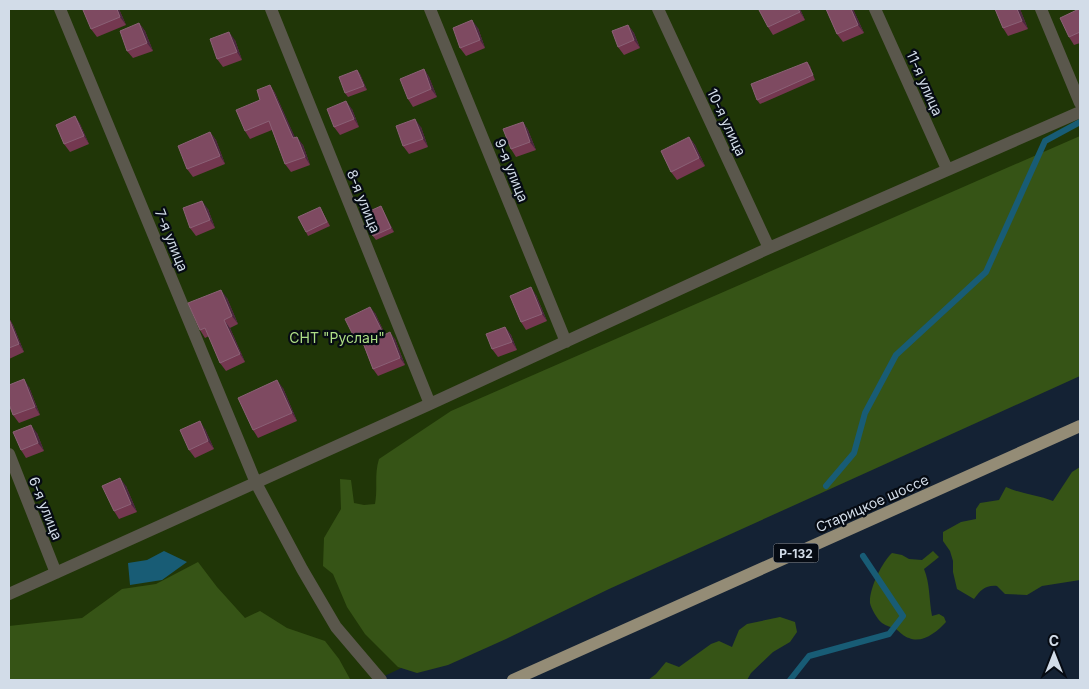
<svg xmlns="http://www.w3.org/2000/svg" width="1089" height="689" font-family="Inter,sans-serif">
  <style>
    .green { fill: #203607 }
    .forest { fill: #365416 }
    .water { fill: #185c75 }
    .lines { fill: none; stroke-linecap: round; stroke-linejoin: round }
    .stream { stroke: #185c75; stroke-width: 6 }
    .minor { stroke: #5a574c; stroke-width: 12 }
    .major { stroke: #948c76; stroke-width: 12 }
    .wall { fill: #743850 }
    .shaded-wall { fill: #49283e }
    .building { fill: #7e4a61; stroke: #8b6176 }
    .labels { text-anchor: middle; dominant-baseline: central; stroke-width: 4.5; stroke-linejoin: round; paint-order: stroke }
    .shield { fill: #060b13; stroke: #959da8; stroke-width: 1 }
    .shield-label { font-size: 12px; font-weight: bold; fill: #d2dce8 }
    .street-label { font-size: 14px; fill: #d2dce8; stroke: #060b13 }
    .park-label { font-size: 14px; fill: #addd85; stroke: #060b13 }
  </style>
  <rect width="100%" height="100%" fill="#142234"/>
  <path class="green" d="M 9,9 L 1080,9 L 1080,347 L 376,680 L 9,680 Z"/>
  <path class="forest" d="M 1080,136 L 1080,376 L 609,589 L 506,639 L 448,665 L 417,673 L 398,667 L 365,634 L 347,607 L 333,574 L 323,566 L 324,538 L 341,509 L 340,479 L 351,480 L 354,503 L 364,505 L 375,504 C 378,487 374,475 379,459 L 451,411 Z
    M 1080,467 L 1080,580 L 1042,586 L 1027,595 L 1005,594 L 997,586 C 985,585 981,590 974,599 L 957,589 L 953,572 L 953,561 L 950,551 L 943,541 L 943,532 L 961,522 L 976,519 L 976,509 L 980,503 L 999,500 L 1006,487 C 1021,494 1037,495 1053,501 L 1072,472 Z
    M 933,551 L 939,557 L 924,569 C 930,583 929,600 932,616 L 939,614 L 944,617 L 946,622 C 937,632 922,644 909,638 C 904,637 900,632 896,629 C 892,627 886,626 882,623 C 877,619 871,608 870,603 C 869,589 882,562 892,553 L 902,555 L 909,559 L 922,560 Z
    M 198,562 L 217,587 L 245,618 L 260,611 L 287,628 L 325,641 L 339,659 L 350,679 L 349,680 L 9,680 L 9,626 L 82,618 L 122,589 L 156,584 Z
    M 780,617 L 795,622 L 797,632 L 790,642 L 773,652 L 751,673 L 747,680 L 648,680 L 656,674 L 666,662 L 679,667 L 711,644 L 719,641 L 732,647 L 739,630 L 747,624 Z"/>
  <path class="water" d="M 164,551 L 187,562 L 162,580 L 130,585 L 128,563 L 147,560 Z"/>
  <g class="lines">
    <path class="stream" d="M 826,486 L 854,453 L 865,413 L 896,355 L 986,272 L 1045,141 L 1080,122
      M 790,680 L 809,656 L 889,634 L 903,616 L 863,556"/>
    <path class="minor" d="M 60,9 L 256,483 L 302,569 L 336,627 L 381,680
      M 271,9 L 430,404
      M 430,9 L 566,342
      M 658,9 L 769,248
      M 875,9 L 947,169
      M 1041,9 L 1080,103
      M 9,454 L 56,573
      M 9,594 L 430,404 L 769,248 L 1080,112"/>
    <path class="major" d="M 513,680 L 1080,426"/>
  </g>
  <path class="wall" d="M 119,9 L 126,25 L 97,37 L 91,29 Z
    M 761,9 L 800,9 L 805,20 L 773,35 L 768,27 Z
    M 826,9 L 853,9 L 864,33 L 843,42 L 837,34 Z
    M 995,9 L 1020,9 L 1028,29 L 1008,36 L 1003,28 Z
    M 1080,11 L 1080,43 L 1074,45 L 1069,37 Z
    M 139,23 L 145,31 L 153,51 L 133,58 L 127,51 Z
    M 628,25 L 634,33 L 640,48 L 624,55 L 618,47 Z
    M 478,28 L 485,48 L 466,56 L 460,48 Z
    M 235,40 L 242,60 L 223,67 L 217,59 Z
    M 807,62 L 810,66 L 815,80 L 760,104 L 757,100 Z
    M 424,69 L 429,77 L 437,97 L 413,107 L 408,99 Z
    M 357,70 L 360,74 L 367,90 L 348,97 L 345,93 Z
    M 270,85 L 275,93 L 295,138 L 303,145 L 310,165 L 291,172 L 285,164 L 272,130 L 250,139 L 245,131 L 260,100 Z
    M 352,109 L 359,127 L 340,135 L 334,127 Z
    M 75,116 L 80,124 L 89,144 L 70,152 L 64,144 Z
    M 523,122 L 528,130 L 536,150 L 516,157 L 511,149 Z
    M 421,127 L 428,147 L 409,154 L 403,146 Z
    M 210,132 L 216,140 L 225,164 L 193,177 L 187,169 Z
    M 689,137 L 695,145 L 705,166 L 677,180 L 671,172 Z
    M 320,207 L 330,226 L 308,236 L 306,232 Z
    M 208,209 L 215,228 L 196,236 L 190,228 Z
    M 383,210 L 394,232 L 376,240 L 373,236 Z
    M 536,295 L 547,321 L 526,330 L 521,322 Z
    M 227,298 L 238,324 L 230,328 L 245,362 L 226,371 L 220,363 L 209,336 L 205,338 L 200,330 Z
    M 375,313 L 385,334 L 395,339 L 405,365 L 378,376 L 373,369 L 361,339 L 357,341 L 353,335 Z
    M 9,318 L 13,325 L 24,352 L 9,359 Z
    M 505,327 L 511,335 L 517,350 L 498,357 L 492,349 Z
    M 29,387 L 40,415 L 19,423 L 13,415 Z
    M 283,388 L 297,421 L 258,438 L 253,430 Z
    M 205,429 L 214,449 L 195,458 L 189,450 Z
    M 37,433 L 44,451 L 26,458 L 21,450 Z
    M 126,486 L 137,512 L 119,519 L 114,511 Z"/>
  <path class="shaded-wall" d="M 117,9 L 119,9 L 126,25 L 120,17 Z
    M 798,9 L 800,9 L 805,20 L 800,12 Z
    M 851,9 L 853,9 L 864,33 L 858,25 Z
    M 1017,9 L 1020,9 L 1028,29 L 1022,21 Z
    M 472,20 L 478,28 L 485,48 L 480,40 Z
    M 139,23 L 145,31 L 153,51 L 147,43 Z
    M 628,25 L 634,33 L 640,48 L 634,40 Z
    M 229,32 L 235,40 L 242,60 L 237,52 Z
    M 807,62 L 810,66 L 815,80 L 813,75 Z
    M 424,69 L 429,77 L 437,97 L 431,89 Z
    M 357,70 L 360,74 L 367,90 L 364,86 Z
    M 270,85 L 275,93 L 299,146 L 293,138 Z
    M 346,101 L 352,109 L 359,127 L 354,119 Z
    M 75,116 L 80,124 L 89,144 L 84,136 Z
    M 415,119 L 421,127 L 428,147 L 423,139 Z
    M 523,122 L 528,130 L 536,150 L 530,142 Z
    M 210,132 L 216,140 L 225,164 L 220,156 Z
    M 297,137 L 303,145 L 310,165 L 305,157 Z
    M 689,137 L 695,145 L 705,166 L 699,158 Z
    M 202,201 L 208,209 L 215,228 L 210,220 Z
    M 381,206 L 394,232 L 391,228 Z
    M 531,287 L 536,295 L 547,321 L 542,314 Z
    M 221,290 L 227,298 L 238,324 L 232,316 Z
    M 370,307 L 375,313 L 388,341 L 384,335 Z
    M 9,318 L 13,325 L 24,352 L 19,344 Z
    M 224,320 L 230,328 L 245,362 L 240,354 Z
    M 505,327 L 511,335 L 517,350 L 512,342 Z
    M 390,332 L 395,339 L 405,365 L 400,358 Z
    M 24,379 L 29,387 L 40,415 L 35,407 Z
    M 277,380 L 283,388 L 297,421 L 292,413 Z
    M 200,421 L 205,429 L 214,449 L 208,441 Z
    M 31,425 L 37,433 L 44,451 L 38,443 Z
    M 120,478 L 126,486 L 137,512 L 131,504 Z"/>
  <path class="building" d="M 86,9 L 117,9 L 120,17 L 91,29 L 83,10 Z
    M 761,9 L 798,9 L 800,12 L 768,27 L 759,10 Z
    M 826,9 L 851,9 L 858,25 L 837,34 Z
    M 995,9 L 1017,9 L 1022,21 L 1003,28 Z
    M 1079,9 L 1080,12 L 1080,32 L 1069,37 L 1060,18 Z
    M 472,20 L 480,40 L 460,48 L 453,28 Z
    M 139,23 L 147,43 L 127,51 L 120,31 Z
    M 628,25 L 634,40 L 618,47 L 612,31 Z
    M 229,32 L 237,52 L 217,59 L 210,39 Z
    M 807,62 L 813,75 L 757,100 L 751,84 Z
    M 424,69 L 431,89 L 408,99 L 400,79 Z
    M 357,70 L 364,86 L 345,93 L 339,77 Z
    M 270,85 L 293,138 L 297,137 L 305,157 L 285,164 L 269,121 L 245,131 L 236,110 L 260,100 L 257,90 Z
    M 346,101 L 354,119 L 334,127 L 327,109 Z
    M 75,116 L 84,136 L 64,144 L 56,125 Z
    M 415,119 L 423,139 L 403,146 L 396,126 Z
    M 523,122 L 530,142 L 511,149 L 503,129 Z
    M 210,132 L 220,156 L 187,169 L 178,146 Z
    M 689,137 L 699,158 L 671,172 L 661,151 Z
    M 202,201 L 210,220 L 190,228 L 183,208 Z
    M 381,206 L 391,228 L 373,236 L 363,214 Z
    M 320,207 L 327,222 L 306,232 L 298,217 Z
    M 531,287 L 542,314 L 521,322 L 510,296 Z
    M 221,290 L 232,316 L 224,320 L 240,354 L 220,363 L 205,328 L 200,330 L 188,303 Z
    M 370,307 L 384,335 L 390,332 L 400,358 L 373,369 L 359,332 L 353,335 L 345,319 Z
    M 9,319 L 19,344 L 9,348 Z
    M 505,327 L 512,342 L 492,349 L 486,334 Z
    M 24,379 L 35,407 L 13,415 L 9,404 L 9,385 Z
    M 277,380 L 292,413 L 253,430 L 238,398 Z
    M 200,421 L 208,441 L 189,450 L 180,430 Z
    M 31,425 L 38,443 L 21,450 L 13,432 Z
    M 120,478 L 131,504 L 114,511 L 102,486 Z"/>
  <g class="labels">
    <rect class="shield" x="773.5" y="543.5" width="45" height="19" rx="4"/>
    <g class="shield-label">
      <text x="796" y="553">Р-132</text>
    </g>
    <g class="street-label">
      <text transform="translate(925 83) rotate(66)">11-я улица</text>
      <text transform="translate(727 122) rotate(65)">10-я улица</text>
      <text transform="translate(512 170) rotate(68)">9-я улица</text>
      <text transform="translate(364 201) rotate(68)">8-я улица</text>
      <text transform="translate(172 240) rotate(68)">7-я улица</text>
      <text transform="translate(872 503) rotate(-24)">Старицкое шоссе</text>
      <text transform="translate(46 508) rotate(68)">6-я улица</text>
    </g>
    <g class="park-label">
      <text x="337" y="337">СНТ "Руслан"</text>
    </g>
  </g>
  <rect width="1089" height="689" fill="none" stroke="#d2dce8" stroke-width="20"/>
  <g transform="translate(1054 654)" stroke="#060b13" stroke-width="4" paint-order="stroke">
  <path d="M0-4L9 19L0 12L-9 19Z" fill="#d2dce8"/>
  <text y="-8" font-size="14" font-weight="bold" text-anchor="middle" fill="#d2dce8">С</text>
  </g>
</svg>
